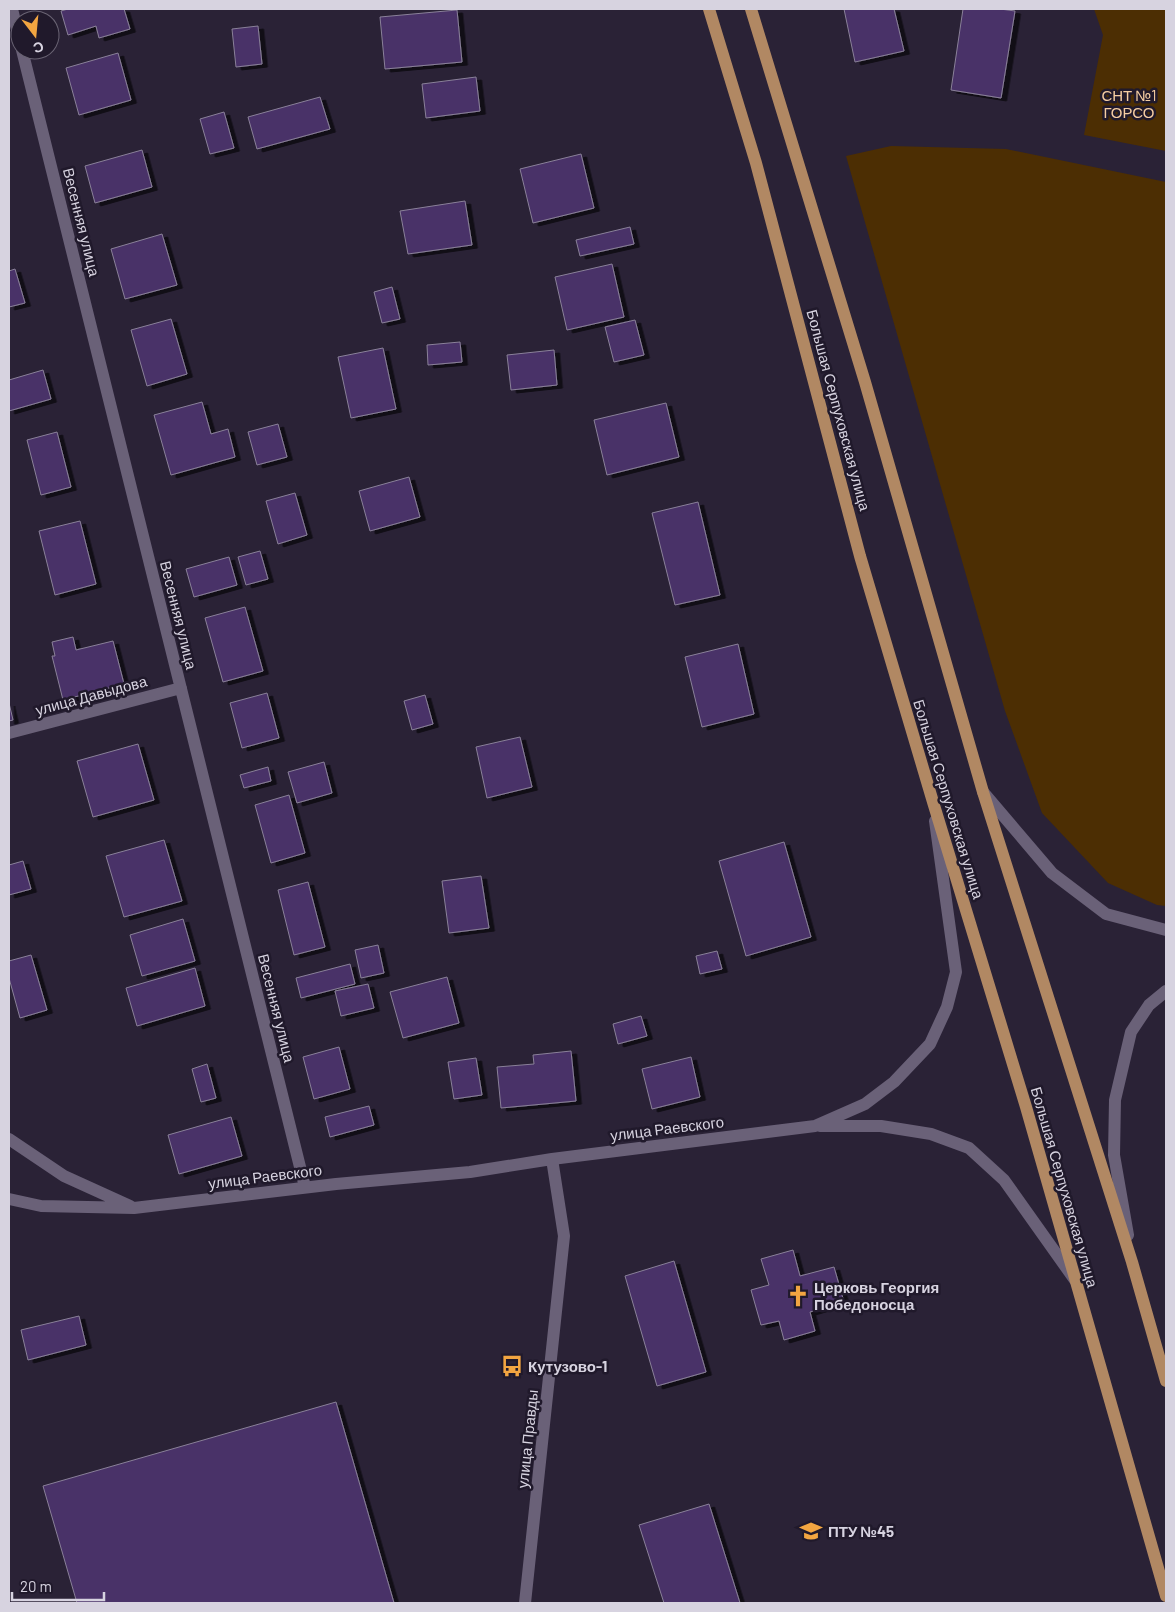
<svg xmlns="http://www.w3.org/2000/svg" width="1175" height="1612" font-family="Barlow,sans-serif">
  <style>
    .green { fill: #4c2e03 }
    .building { fill: #493168; stroke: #8a8199; filter: url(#shadow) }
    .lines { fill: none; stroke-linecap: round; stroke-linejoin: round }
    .street { stroke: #6a6178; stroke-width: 12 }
    .secondary { stroke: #6a6178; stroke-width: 12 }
    .primary { stroke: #b18863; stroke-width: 12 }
    .labels { text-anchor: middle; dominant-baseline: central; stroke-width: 5; stroke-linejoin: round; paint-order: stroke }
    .park-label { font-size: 15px; fill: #f7cea2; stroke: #20192b }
    .street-label { font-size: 15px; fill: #d7d3e0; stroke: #20192b }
    .poi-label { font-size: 15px; font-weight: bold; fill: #d7d3e0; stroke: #20192b; text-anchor: start }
  </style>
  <defs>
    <filter id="shadow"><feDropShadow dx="5.5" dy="3" stdDeviation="0" flood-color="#0009"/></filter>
  </defs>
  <rect width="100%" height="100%" fill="#2a2236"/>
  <path class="green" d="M 1094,9 L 1166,9 L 1166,151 L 1084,135 L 1103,35 Z
    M 891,146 L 1006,149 L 1166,182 L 1166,906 L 1157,905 L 1108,883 L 1042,813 L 1005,711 L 846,156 Z"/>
  <path class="building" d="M 68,9 L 124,9 L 130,29 L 99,38 L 96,26 L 68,35 L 61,11 Z
    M 844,9 L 894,9 L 904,51 L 855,62 Z
    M 963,9 L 1000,9 L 1015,11 L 1001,98 L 951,90 Z
    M 457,10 L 462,62 L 385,69 L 380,17 Z
    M 258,26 L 262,64 L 236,67 L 232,29 Z
    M 118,53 L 131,100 L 79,115 L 66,68 Z
    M 476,77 L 480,111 L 426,118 L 422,84 Z
    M 320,97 L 330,129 L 257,149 L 248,117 Z
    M 224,112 L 234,148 L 210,154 L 200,119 Z
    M 142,150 L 152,187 L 95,203 L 85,166 Z
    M 581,154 L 594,208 L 533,223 L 520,169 Z
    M 465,201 L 472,245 L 408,254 L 400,211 Z
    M 630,227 L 634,244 L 580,256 L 576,240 Z
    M 162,234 L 177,285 L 125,299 L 111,249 Z
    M 612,264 L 624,317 L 567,330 L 555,277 Z
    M 15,269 L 25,303 L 9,307 L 9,271 Z
    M 392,287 L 400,319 L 382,323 L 374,292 Z
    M 171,319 L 187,374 L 147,386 L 131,330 Z
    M 635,320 L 644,355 L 614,362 L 605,327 Z
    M 460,342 L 462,362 L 428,365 L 427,345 Z
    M 383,348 L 396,409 L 351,418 L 338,357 Z
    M 554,350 L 557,385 L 511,390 L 507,355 Z
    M 43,370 L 51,399 L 9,411 L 9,380 Z
    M 202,402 L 211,434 L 228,429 L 235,457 L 171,475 L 154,415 Z
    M 666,403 L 679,457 L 607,475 L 594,420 Z
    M 278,424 L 287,457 L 257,465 L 248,432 Z
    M 57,432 L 71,487 L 41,495 L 27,440 Z
    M 409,477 L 420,517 L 370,531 L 359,491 Z
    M 295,493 L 307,535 L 278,544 L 266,501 Z
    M 698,502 L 720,595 L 675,605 L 652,513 Z
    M 80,521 L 96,584 L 55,595 L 39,531 Z
    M 260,551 L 268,579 L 246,585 L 238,557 Z
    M 229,557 L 237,585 L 194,597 L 186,569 Z
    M 245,607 L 263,671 L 223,682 L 205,618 Z
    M 73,637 L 76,650 L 113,641 L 124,684 L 63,700 L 52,656 L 55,656 L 52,642 Z
    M 738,644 L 754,714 L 702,727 L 685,657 Z
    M 267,693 L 279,738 L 242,748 L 230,703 Z
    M 425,695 L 433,724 L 412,730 L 404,701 Z
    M 9,703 L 13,720 L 9,721 Z
    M 520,737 L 532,787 L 487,798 L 476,747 Z
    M 138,744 L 154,800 L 93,817 L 77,761 Z
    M 324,762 L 332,793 L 297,803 L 288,772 Z
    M 268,767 L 271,781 L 244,788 L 240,775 Z
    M 289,795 L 305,853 L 271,863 L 255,805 Z
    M 164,840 L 182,901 L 124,917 L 106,856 Z
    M 784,842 L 811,937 L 746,956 L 719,861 Z
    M 23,861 L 31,889 L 9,895 L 9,865 Z
    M 481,876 L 489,928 L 449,933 L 442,881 Z
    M 308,882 L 325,947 L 294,955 L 278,890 Z
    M 183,919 L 195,961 L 142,976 L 130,935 Z
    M 378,945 L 384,973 L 361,978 L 355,950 Z
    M 717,951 L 722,969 L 700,974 L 696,956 Z
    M 31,955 L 47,1010 L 20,1018 L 9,978 L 9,961 Z
    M 350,964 L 355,984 L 301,998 L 296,978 Z
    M 195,968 L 205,1006 L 137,1026 L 126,988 Z
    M 447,977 L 459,1023 L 403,1038 L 390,992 Z
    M 368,984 L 374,1008 L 341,1016 L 335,991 Z
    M 641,1016 L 647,1036 L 618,1044 L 613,1024 Z
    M 339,1047 L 350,1089 L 314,1099 L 303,1057 Z
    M 571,1051 L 576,1101 L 501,1108 L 497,1067 L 534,1064 L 533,1055 Z
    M 691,1057 L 700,1097 L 652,1109 L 642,1069 Z
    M 476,1058 L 482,1095 L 454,1099 L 448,1062 Z
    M 207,1064 L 216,1098 L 201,1102 L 192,1069 Z
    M 369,1106 L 374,1125 L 330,1137 L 325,1117 Z
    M 231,1117 L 242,1156 L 179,1174 L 168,1135 Z
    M 793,1250 L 800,1276 L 834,1267 L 844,1302 L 810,1312 L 815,1331 L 784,1340 L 779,1321 L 761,1325 L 751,1290 L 769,1285 L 761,1259 Z
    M 674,1261 L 706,1372 L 657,1386 L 625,1276 Z
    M 79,1316 L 86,1345 L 28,1360 L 21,1330 Z
    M 336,1402 L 394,1603 L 77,1603 L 43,1486 Z
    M 709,1504 L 740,1603 L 664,1603 L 639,1525 Z"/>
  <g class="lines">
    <path class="street" d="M 12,9 L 20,42
      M 22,50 L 305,1187
      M 9,733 L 181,688"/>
    <path class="secondary" d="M 983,792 L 1052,873 L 1106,914 L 1166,930
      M 820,1126 L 881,1126 L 931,1134 L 969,1148 L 1004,1180 L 1075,1280
      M 9,1139 L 64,1176 L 130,1206
      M 9,1199 L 41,1206 L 134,1208 L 336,1184 L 470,1172 L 552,1159 L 815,1126 L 865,1104 L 894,1082 L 930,1044 L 947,1007 L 956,972 L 935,821
      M 1128,1235 L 1114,1155 L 1115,1100 L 1131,1032 L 1149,1005 L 1166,991
      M 525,1603 L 564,1236 L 552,1159"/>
    <path class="primary" d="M 709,9 L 756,163 L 860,556 L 933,802 L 1026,1107 L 1166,1596
      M 751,9 L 865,382 L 983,792 L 1132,1262 L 1166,1381"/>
  </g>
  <defs>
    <g id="church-bare" transform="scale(1.725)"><path d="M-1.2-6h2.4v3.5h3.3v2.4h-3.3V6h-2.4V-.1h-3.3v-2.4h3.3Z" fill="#f2a541" stroke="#20192b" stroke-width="2.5" paint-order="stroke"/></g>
    <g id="bus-bare" transform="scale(1.725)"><path d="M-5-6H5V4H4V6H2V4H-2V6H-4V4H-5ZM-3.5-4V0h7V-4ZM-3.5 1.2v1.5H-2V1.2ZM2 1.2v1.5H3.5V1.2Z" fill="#f2a541" stroke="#20192b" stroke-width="2.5" paint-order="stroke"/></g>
    <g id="school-bare" transform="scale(1.725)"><path d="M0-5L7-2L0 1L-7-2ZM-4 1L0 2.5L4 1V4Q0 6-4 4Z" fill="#f2a541" stroke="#20192b" stroke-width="2.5" paint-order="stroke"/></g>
  </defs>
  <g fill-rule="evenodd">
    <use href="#church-bare" x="798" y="1296"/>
    <use href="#bus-bare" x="512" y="1366"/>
    <use href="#school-bare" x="811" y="1531"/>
  </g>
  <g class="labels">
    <g class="park-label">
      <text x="1129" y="95">СНТ №1<tspan x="1129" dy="17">ГОРСО</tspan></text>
    </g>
    <g class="street-label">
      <text transform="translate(82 222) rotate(76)">Весенняя улица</text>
      <text transform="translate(839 410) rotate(75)">Большая Серпуховская улица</text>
      <text transform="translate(179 615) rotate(76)">Весенняя улица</text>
      <text transform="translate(91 695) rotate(-15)">улица Давыдова</text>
      <text transform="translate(949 799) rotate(73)">Большая Серпуховская улица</text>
      <text transform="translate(277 1008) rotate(76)">Весенняя улица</text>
      <text transform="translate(667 1128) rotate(-7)">улица Раевского</text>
      <text transform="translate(265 1176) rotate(-7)">улица Раевского</text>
      <text transform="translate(1065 1187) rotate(74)">Большая Серпуховская улица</text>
      <text transform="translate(527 1439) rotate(-84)">улица Правды</text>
    </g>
    <g class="poi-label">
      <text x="814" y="1287">Церковь Георгия<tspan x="814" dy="17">Победоносца</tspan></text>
      <text x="528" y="1366">Кутузово-1</text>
      <text x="828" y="1531">ПТУ №45</text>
    </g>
  </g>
  <rect width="1175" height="1612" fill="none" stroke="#d7d3e0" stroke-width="20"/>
  <g transform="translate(35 35) rotate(164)"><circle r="24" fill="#20192b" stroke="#696373"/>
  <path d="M0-4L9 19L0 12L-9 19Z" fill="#f2a541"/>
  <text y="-8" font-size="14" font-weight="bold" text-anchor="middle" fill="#d7d3e0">С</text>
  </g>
  <path d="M12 1592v8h92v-8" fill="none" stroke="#d7d3e0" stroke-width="2.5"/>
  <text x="20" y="1592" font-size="15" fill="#d7d3e0" stroke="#20192b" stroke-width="4" paint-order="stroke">20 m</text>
</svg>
